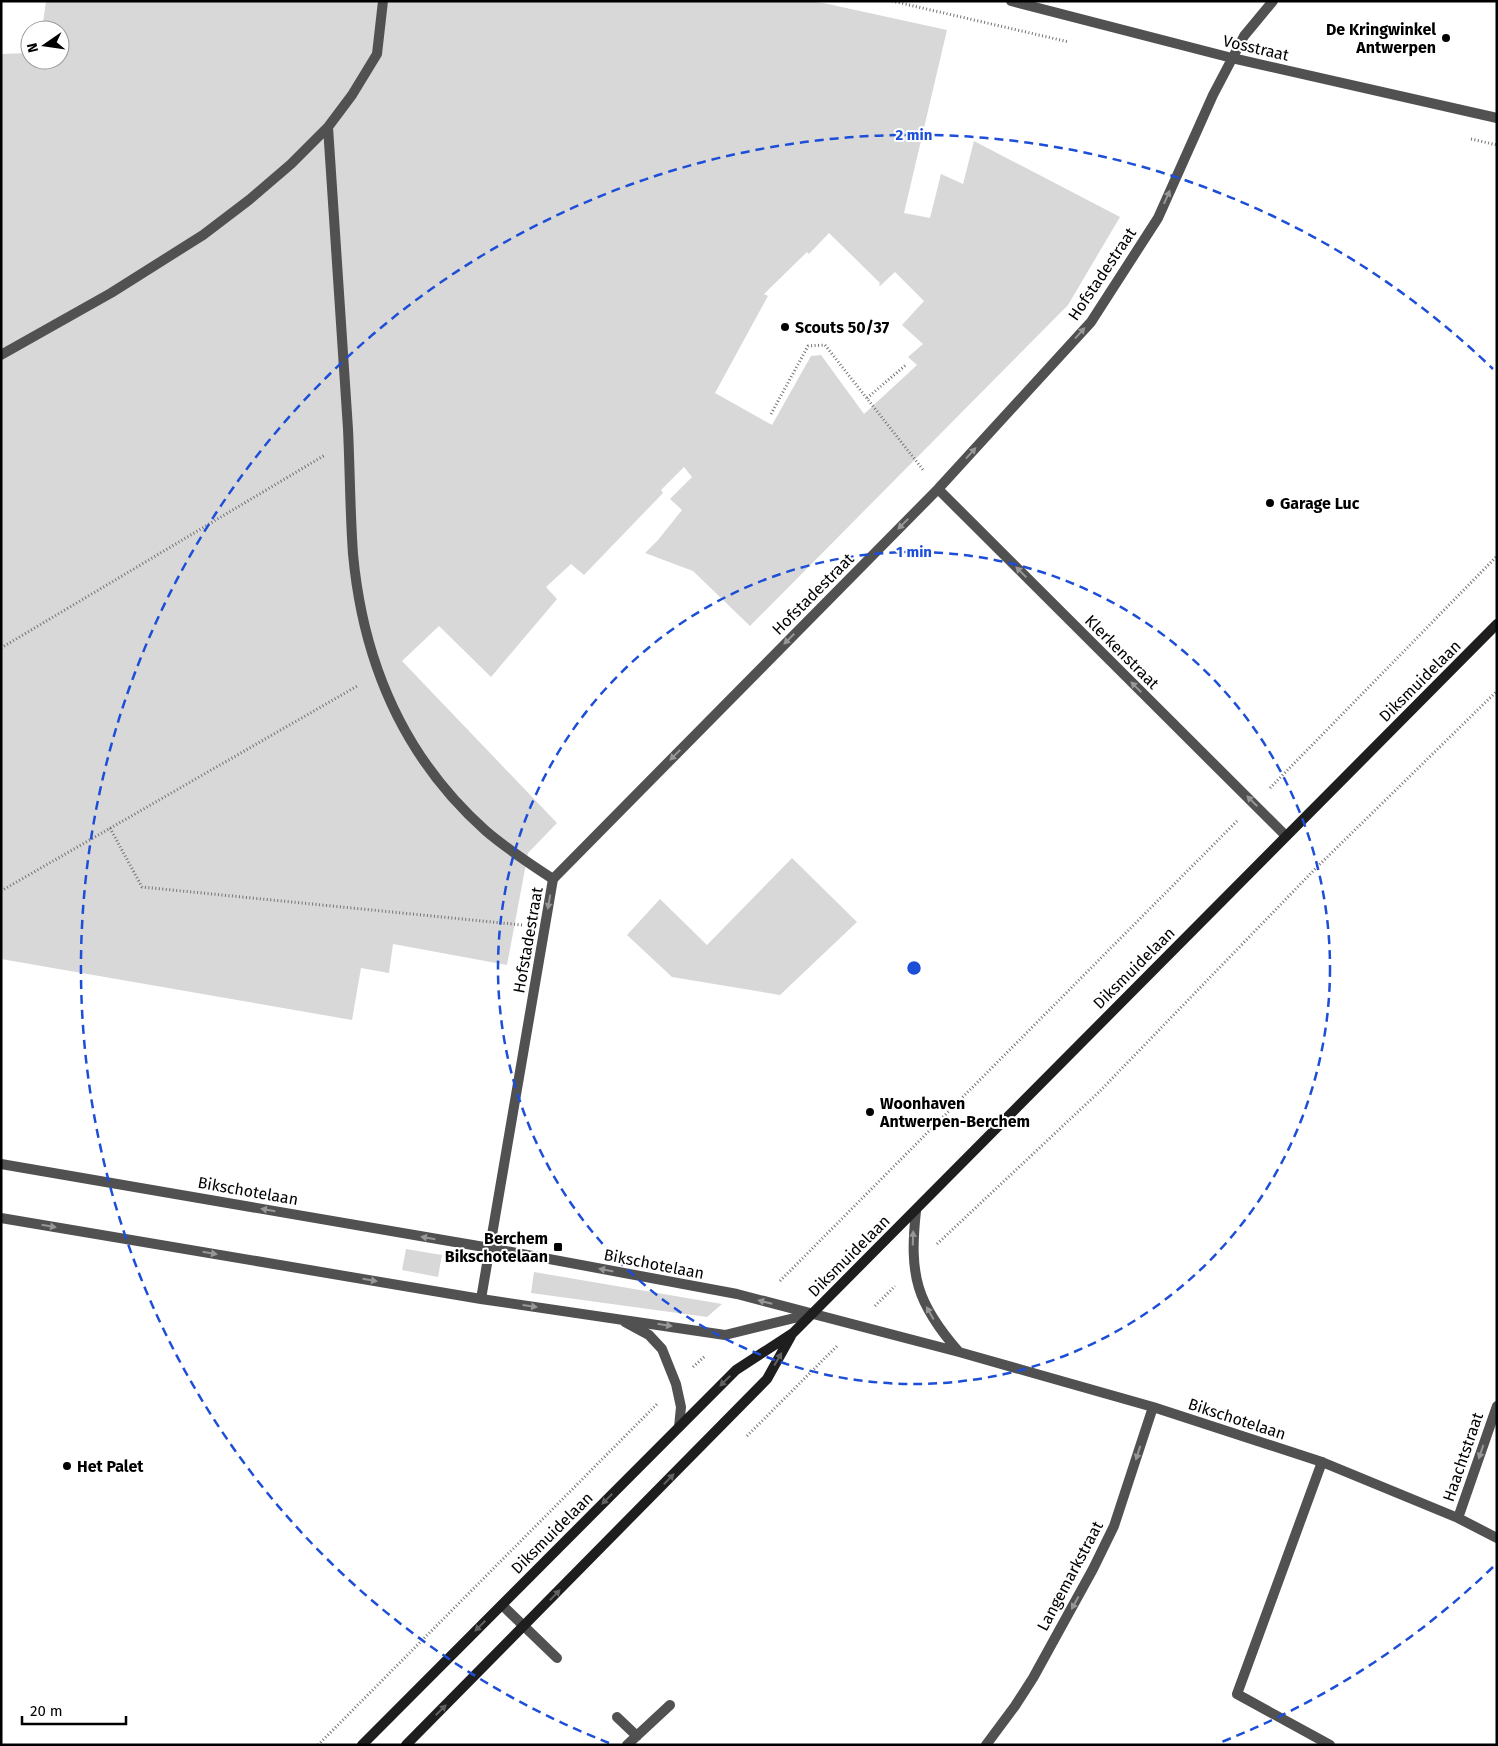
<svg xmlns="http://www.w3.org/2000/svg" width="1498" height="1746" font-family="'Fira Sans',sans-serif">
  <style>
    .green { fill: #d8d8d8; fill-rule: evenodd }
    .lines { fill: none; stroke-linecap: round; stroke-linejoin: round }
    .path { stroke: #737373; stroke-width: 3; stroke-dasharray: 1 2.5; stroke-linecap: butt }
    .lane { stroke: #515151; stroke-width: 10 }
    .street { stroke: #515151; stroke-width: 10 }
    .secondary { stroke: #1e1e1e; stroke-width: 10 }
    .oneway { fill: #979797 }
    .oneway2 { fill: #626262 }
    .ring { fill: none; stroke: #1d4ed8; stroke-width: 2.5; stroke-dasharray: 9 6 }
    .poi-dot { fill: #000; stroke: #fff; stroke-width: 2 }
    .labels { text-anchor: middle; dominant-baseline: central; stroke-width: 4; stroke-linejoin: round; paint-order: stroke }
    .poi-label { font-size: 16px; font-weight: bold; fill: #000; stroke: #fff; text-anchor: start }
    .street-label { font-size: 16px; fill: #000; stroke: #fff }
    .centre { fill: #1d4ed8; stroke: #fff; stroke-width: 2.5 }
    .ring-label { font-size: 15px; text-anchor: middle; font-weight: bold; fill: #1d4ed8; stroke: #fff; stroke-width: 4; stroke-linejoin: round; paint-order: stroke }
  </style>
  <rect width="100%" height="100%" fill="#fff"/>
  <path class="green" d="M 46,1 L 811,1 L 828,4 L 947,30 L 904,213 L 930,218 L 941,174 L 963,184 L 974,141 L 1120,217 L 1068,305 L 750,626 L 693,571 L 645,553 L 658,540 L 682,510 L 670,499 L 692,477 L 684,467 L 661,490 L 663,493 L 584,575 L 571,564 L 546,587 L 557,599 L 491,677 L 439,626 L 402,661 L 557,823 L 528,853 L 507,965 L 393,944 L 389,973 L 361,968 L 352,1020 L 1,959 L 1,54 L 30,53 L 30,60 L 60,60 L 60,30 L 42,30 ZM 829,233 L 880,283 L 879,285 L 880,286 L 895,272 L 924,301 L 902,325 L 923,344 L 908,357 L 917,365 L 864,414 L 821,355 L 811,356 L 772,425 L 715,393 L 768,296 L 764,294 L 807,252 L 809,254 Z
    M 792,858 L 857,922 L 780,995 L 672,977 L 627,935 L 660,899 L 707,945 Z
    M 406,1249 L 442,1255 L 438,1277 L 402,1270 Z
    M 534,1272 L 722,1304 L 707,1317 L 531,1293 Z"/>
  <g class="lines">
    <path class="path" d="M 892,1 L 1069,42
      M 1471,139 L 1497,145
      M 867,398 L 907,364
      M 771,414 L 808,346 L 825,345 L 924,471
      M 1,648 L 325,455
      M 1270,788 L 1497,556
      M 110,828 L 142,887 L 522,925
      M 1,891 L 359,685
      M 937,1244 L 1099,1092 L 1317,867 L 1497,691
      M 780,1281 L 1237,821
      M 875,1306 L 895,1286
      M 693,1367 L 705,1356
      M 747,1436 L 838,1345
      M 318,1745 L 657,1404"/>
    <path class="lane" d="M 328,127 C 335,228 341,329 348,429 C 350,471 350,512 353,554 C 363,662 404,758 486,831 C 507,849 530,864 553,879
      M 1,355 L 111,293 L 203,235 L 249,200 L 291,164 L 328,127 L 352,95 L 377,54 L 383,1
      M 1322,1462 L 1237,1694 L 1330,1745
      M 502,1605 L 557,1658
      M 617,1717 L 637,1736
      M 627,1745 L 670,1705"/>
    <path class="street" d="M 1011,1 L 1232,58 L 1497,118
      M 938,489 L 1286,836
      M 1,1164 L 490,1248 L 737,1294 L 959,1352 L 1153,1407 L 1322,1462 L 1458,1518 L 1497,1538
      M 916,1211 C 909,1275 916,1303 959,1352
      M 1,1218 L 481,1299 L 725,1335 L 811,1314
      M 481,1299 L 553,879 L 938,489 L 1091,322 L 1158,218 L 1213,95 L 1244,36 L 1273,1
      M 625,1322 L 649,1335 L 662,1349 L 676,1384 L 681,1407 L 679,1427
      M 1458,1518 L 1497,1406
      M 986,1745 L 1015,1706 L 1033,1678 L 1093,1569 L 1114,1526 L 1153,1407"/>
    <path class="secondary" d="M 362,1745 L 736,1370 L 793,1333 L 1497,624
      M 406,1745 L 767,1379 L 791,1336"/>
  </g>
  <defs><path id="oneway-solid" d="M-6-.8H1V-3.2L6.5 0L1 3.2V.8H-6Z" transform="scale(1.25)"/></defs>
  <g class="oneway">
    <use href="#oneway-solid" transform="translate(1167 197) rotate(-66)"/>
    <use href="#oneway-solid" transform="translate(1080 333) rotate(-48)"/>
    <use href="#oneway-solid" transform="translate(971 453) rotate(-48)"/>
    <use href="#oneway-solid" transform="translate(903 524) rotate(135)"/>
    <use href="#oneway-solid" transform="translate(1021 572) rotate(-135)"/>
    <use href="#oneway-solid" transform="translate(789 639) rotate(135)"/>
    <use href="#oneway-solid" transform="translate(1136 687) rotate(-135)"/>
    <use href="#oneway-solid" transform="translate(675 755) rotate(135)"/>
    <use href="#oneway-solid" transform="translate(1252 801) rotate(-135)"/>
    <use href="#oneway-solid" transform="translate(549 902) rotate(100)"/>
    <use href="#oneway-solid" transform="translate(268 1210) rotate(-170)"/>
    <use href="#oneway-solid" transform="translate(49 1226) rotate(10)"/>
    <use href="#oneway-solid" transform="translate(428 1238) rotate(-170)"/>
    <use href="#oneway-solid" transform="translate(913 1238) rotate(-88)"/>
    <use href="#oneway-solid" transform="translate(210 1253) rotate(10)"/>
    <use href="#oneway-solid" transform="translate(606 1270) rotate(-169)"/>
    <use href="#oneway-solid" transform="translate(370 1280) rotate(10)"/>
    <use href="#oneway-solid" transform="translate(765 1302) rotate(-166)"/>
    <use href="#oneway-solid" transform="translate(530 1306) rotate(8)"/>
    <use href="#oneway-solid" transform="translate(930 1313) rotate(-119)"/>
    <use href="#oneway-solid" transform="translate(665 1325) rotate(9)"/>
    <use href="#oneway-solid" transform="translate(1481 1452) rotate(109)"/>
    <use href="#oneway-solid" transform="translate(1138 1453) rotate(108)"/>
    <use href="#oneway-solid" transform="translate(1075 1603) rotate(119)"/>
  </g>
  <g class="oneway2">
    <use href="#oneway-solid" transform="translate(778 1359) rotate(-60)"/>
    <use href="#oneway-solid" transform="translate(725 1381) rotate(135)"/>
    <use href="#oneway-solid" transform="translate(669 1479) rotate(-46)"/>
    <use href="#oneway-solid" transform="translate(607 1499) rotate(135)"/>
    <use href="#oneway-solid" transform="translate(555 1595) rotate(-46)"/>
    <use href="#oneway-solid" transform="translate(480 1626) rotate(135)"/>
    <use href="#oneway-solid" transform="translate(441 1710) rotate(-45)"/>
  </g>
  <g class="ring">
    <circle cx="914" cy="968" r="416"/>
    <path d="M1493 1567A833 833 0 0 1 1219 1743M609 1743A833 833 0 1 1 1493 369"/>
  </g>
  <g class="poi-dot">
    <circle cx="1446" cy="38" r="5"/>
    <circle cx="785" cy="327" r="5"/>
    <circle cx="1270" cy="503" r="5"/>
    <circle cx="870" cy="1112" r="5"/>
    <rect x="553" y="1242" width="10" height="10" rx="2.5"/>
    <circle cx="67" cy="1466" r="5"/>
  </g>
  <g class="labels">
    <g class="poi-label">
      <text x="1436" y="29" text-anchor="end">De Kringwinkel<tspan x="1436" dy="18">Antwerpen</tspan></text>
      <text x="795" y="327">Scouts 50/37</text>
      <text x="1280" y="503">Garage Luc</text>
      <text x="880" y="1103">Woonhaven<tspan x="880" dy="18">Antwerpen-Berchem</tspan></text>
      <text x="548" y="1238" text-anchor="end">Berchem<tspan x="548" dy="18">Bikschotelaan</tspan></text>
      <text x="77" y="1466">Het Palet</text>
    </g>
    <g class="street-label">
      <text transform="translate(1256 48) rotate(13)">Vosstraat</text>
      <text transform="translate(1102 274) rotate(-56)">Hofstadestraat</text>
      <text transform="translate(813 594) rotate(-45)">Hofstadestraat</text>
      <text transform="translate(1122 652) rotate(45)">Klerkenstraat</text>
      <text transform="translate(1420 681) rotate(-45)">Diksmuidelaan</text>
      <text transform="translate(528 940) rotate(-80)">Hofstadestraat</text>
      <text transform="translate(1134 968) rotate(-45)">Diksmuidelaan</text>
      <text transform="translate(248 1191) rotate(10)">Bikschotelaan</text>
      <text transform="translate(849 1256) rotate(-45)">Diksmuidelaan</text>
      <text transform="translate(654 1264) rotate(11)">Bikschotelaan</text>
      <text transform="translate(1237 1419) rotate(18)">Bikschotelaan</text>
      <text transform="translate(1463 1457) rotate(-71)">Haachtstraat</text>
      <text transform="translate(552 1533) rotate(-45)">Diksmuidelaan</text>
      <text transform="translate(1070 1576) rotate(-62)">Langemarkstraat</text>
    </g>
  </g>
  <circle cx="914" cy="968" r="8" class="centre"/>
  <g class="ring-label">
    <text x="914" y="140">2 min</text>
    <text x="914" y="557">1 min</text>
  </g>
  <rect width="1498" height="1746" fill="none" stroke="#000000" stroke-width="5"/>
  <g transform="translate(45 45) rotate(257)"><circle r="24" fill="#ffffff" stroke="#999999"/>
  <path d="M0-4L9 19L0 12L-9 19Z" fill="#000000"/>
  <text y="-8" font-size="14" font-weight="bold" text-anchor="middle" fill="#000000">N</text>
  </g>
  <path d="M22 1716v8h104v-8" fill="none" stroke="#000000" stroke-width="2.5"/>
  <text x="30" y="1716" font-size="15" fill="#000000" stroke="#ffffff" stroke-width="4" paint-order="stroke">20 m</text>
</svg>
